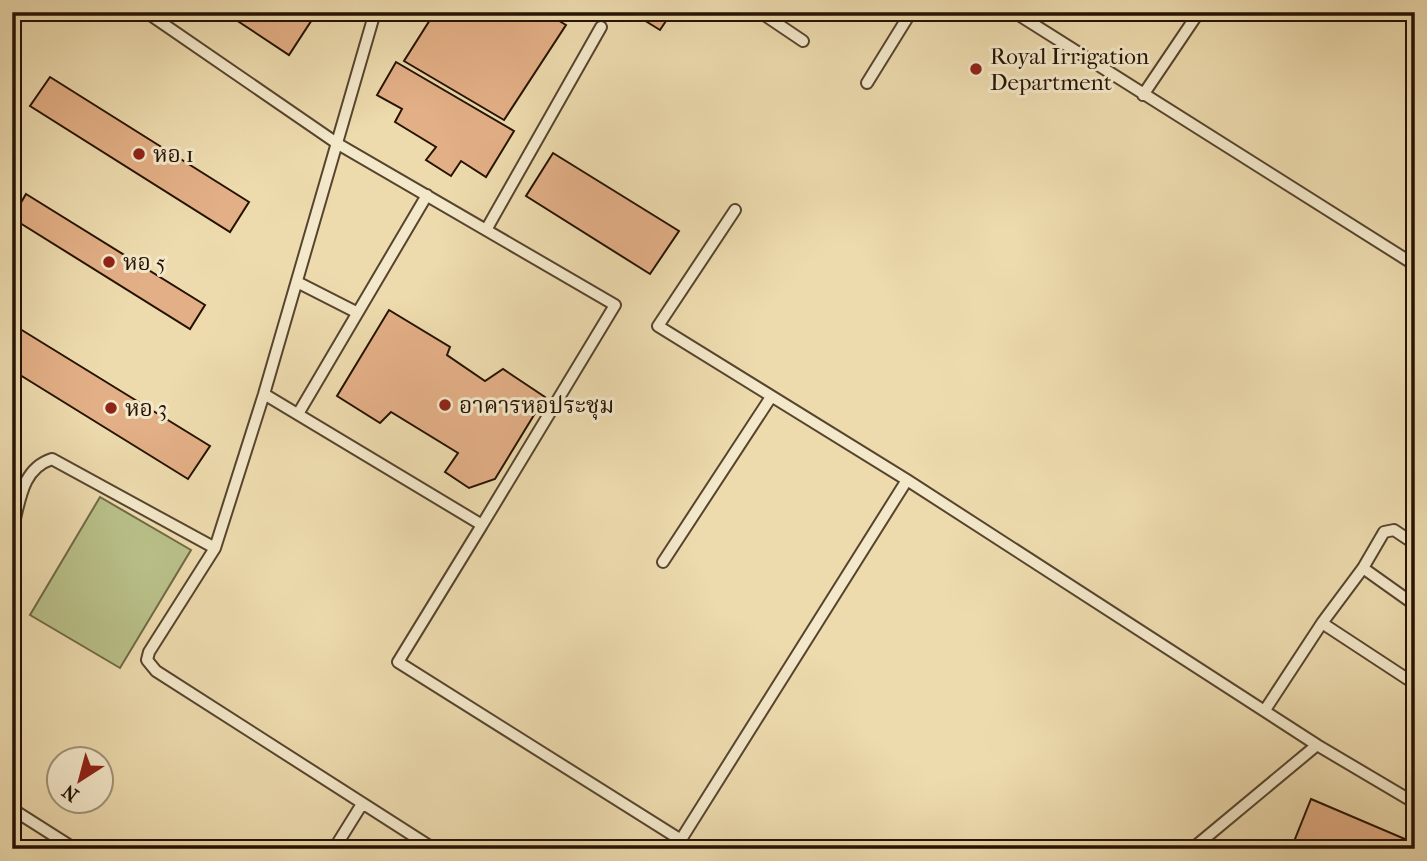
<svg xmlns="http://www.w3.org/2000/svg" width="1427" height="861" font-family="'IM FELL French Canon','Noto Serif Thai',serif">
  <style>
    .green { fill: #b9c089; stroke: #6f6946; stroke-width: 2 }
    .building { fill: #e3af86; stroke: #251203; stroke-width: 2 }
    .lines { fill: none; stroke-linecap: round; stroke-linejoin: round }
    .lane-casing { stroke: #57442e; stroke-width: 14 }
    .lane { stroke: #f3e8ca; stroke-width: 10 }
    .poi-dot { fill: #8f2418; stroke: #f3e8ca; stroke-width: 2.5 }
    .labels { text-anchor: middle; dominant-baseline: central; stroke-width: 6; stroke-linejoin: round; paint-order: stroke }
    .poi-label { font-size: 23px; fill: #251203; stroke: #f3e8ca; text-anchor: start }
  </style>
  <rect width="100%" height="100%" fill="#eddbae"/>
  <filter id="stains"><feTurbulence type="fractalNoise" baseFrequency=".00286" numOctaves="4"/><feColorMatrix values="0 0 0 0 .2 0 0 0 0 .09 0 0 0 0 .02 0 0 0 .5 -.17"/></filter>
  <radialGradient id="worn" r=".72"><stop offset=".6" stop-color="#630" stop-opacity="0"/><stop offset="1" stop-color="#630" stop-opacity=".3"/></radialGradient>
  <path class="green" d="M 100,497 L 191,550 L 120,668 L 30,615 Z"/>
  <path class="building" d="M 224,12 L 317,12 L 289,55 Z
    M 435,12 L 544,12 L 566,25 L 504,120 L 404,61 Z
    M 631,12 L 672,12 L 660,30 Z
    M 396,62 L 514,131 L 486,177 L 461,161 L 451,176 L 426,160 L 436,147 L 395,122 L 402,109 L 377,95 Z
    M 50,77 L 249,202 L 230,232 L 30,106 Z
    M 553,153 L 679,231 L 650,274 L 526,196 Z
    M 26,194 L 205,305 L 190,329 L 12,218 Z
    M 389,310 L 450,347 L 447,355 L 485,381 L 503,369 L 545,397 L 495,479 L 469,488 L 445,472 L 458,453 L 391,412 L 380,423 L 337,396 Z
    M 12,324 L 210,446 L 188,479 L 12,370 Z
    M 1311,799 L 1412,842 L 1415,849 L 1291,849 Z"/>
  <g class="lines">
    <g class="lane-casing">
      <path id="lane" d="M 146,12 L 338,144 L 615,305 L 482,525
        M 375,12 L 264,394 L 215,548 L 149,652 L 147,660 L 156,671 L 434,849
        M 760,12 L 803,41
        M 1014,12 L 1415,265
        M 867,83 L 911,12
        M 1143,95 L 1199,12
        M 735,210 L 658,326 L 907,480 L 1317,745 L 1415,803
        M 486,230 L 601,27
        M 297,282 L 356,312
        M 264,394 L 482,525 L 398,662 L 681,840
        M 298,414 L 427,195
        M 12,531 C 20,502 21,469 52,459 L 215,548
        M 1415,544 L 1394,530 L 1384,532 L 1363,568 L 1322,623 L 1415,684
        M 663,562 L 771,397
        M 1363,568 L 1415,605
        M 1265,710 L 1322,623
        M 12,809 L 75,849
        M 334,849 L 362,804
        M 675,849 L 907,480
        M 1192,849 L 1317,745"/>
    </g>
    <use href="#lane" class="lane"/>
  </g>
  <g class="poi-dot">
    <circle cx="976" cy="69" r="7"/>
    <circle cx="139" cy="154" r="7"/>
    <circle cx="109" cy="262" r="7"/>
    <circle cx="445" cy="405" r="7"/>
    <circle cx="111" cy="408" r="7"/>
  </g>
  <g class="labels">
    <g class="poi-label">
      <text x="990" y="56">Royal Irrigation<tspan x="990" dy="26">Department</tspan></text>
      <text x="153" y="154">หอ 1</text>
      <text x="123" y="262">หอ 5</text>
      <text x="459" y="405">อาคารหอประชุม</text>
      <text x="125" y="408">หอ 3</text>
    </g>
  </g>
  <rect width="1427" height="861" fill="none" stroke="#eddbae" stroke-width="42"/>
  <rect x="14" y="14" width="1399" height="833" fill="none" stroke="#251203" stroke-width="3.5"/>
  <rect x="21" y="21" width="1385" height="819" fill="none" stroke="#251203" stroke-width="2"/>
  <g transform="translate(80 780) rotate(216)"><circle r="33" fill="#f3e8ca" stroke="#a1927a" stroke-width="2"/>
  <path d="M0-5L12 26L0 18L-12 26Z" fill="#8f2418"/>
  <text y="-10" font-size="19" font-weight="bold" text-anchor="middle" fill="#251203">N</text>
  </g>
  <rect width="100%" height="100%" filter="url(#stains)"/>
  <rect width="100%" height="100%" fill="url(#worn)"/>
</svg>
